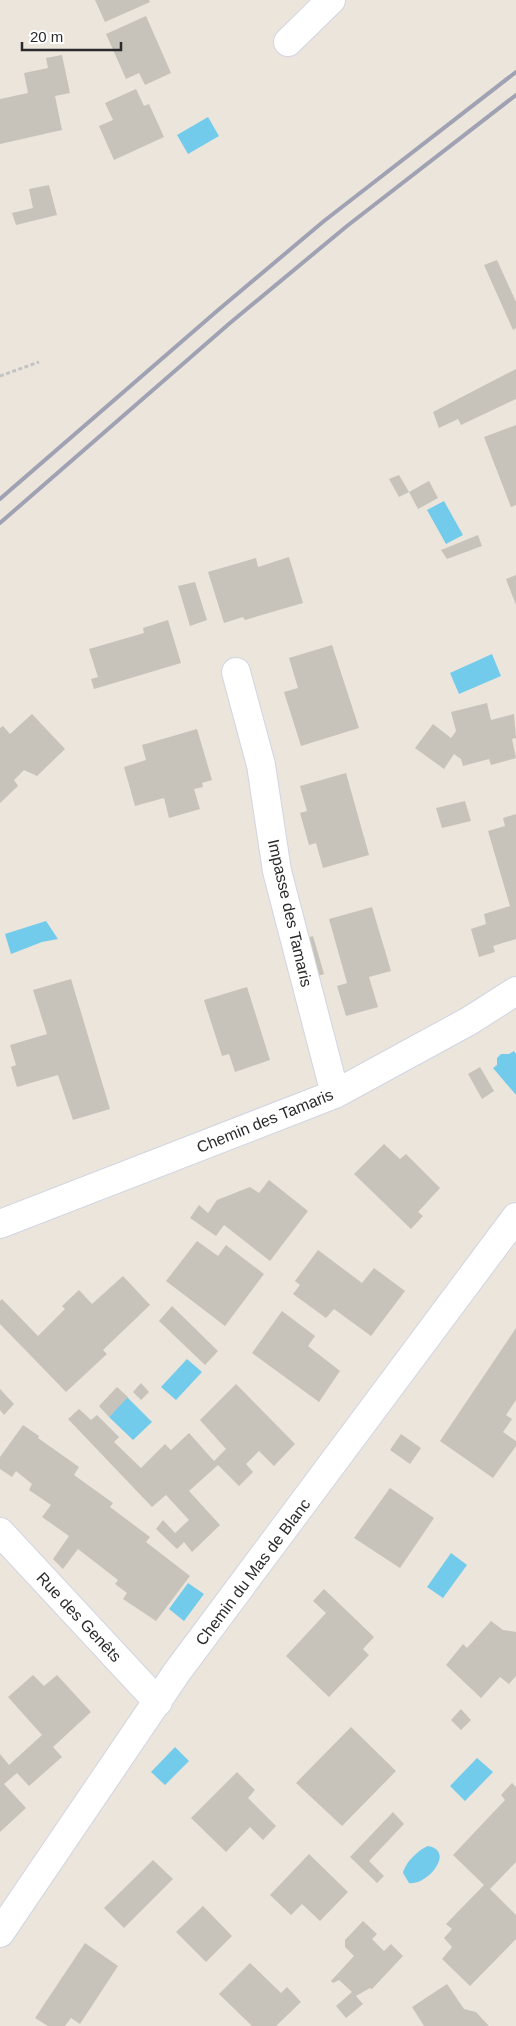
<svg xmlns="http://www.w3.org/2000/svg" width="516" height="2026" font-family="Arial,sans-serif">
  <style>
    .water { fill: #72cbeb }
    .building { fill: #c7c3ba }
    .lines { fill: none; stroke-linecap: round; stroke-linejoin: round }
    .minor-casing { stroke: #d1d5e2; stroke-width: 30 }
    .path { stroke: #c3c3c3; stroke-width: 3; stroke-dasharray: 4 2.5; stroke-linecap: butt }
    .minor { stroke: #fff; stroke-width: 28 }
    .rail { stroke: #9fa2b3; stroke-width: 4 }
    .labels { text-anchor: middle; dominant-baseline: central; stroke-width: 4.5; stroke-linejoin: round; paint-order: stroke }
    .street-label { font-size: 16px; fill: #2a2a2a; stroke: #fff }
  </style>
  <rect width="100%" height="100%" fill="#ebe5dc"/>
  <path class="water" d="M 208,117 L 219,136 L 188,154 L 177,135 Z
    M 444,501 L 463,535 L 446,544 L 427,510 Z
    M 492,654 L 501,676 L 459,694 L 450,673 Z
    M 46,921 L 58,939 L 42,942 L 11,954 L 5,934 Z
    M 514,1051 L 516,1054 L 516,1095 L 493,1068 L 497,1065 L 497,1058 L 501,1054 L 509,1054 Z
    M 187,1359 L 202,1372 L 176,1400 L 161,1387 Z
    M 127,1397 L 152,1422 L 133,1440 L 109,1417 Z
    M 451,1553 L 467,1565 L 443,1598 L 427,1587 Z
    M 188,1583 L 204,1594 L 184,1621 L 169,1609 Z
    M 175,1747 L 189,1761 L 165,1785 L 151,1772 Z
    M 477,1758 L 493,1772 L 465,1801 L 450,1786 Z
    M 428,1846 C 456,1851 427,1886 409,1883 L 403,1873 C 405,1863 418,1850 428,1846 Z"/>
  <path class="building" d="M 95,0 L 149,0 L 150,2 L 105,22 Z
    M 146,16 L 171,73 L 145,85 L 139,73 L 126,79 L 106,34 Z
    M 62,55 L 70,93 L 55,96 L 62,130 L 0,144 L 0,99 L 28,93 L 24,73 L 48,68 L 46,58 Z
    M 136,89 L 144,106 L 149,104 L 164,137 L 114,160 L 99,126 L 113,120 L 105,103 Z
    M 49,185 L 57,215 L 16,225 L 12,213 L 33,208 L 29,189 Z
    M 497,260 L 516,302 L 516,328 L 513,330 L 484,265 Z
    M 516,369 L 516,399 L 461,425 L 458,419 L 439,428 L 433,412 Z
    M 516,425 L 516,505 L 511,507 L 484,437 Z
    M 399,475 L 409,492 L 399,497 L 389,479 Z
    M 429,481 L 438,498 L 418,509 L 409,492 Z
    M 478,535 L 482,546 L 447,559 L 441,550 Z
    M 289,557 L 303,603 L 245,620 L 243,617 L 224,623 L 208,572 L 256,558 L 258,567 Z
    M 516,575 L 516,605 L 506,579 Z
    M 195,582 L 207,620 L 190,626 L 178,586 Z
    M 168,620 L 181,663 L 94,689 L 91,679 L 98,677 L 89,649 L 144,633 L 143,628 Z
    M 332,645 L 359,728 L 301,746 L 284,692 L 298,688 L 289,658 Z
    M 487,703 L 491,720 L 514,714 L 516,738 L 512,739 L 516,758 L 491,765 L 489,759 L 463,766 L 461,759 L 454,754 L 444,769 L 415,748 L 433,724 L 451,738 L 456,731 L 451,712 Z
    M 32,714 L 65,749 L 37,776 L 24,770 L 14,780 L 18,786 L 0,803 L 0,728 L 3,726 L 10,734 Z
    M 197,729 L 212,780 L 202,783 L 203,787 L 194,789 L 200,809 L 169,818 L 164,798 L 135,806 L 124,767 L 146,760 L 142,745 Z
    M 346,773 L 369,855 L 323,868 L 316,843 L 309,845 L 300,813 L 307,811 L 300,786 Z
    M 465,801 L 471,821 L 442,828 L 436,808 Z
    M 516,814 L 516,939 L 493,946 L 495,952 L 479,957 L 471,929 L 486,924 L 484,914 L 510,906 L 488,831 L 505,826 L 503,818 Z
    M 372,907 L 391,971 L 369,977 L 378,1007 L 346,1016 L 337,986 L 347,983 L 329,919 Z
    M 313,936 L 324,974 L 318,976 L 307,938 Z
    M 71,979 L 110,1109 L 73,1120 L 58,1075 L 17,1087 L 11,1067 L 16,1065 L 10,1045 L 47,1034 L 33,990 Z
    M 247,987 L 270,1060 L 235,1072 L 229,1054 L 222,1056 L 204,1000 Z
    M 480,1067 L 494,1091 L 482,1099 L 468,1074 Z
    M 384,1144 L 400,1159 L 406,1154 L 440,1188 L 418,1212 L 423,1216 L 411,1229 L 354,1174 Z
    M 269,1180 L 308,1211 L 270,1261 L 224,1225 L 216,1236 L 190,1218 L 199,1205 L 208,1213 L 217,1200 L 250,1187 L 259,1193 Z
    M 197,1241 L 218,1256 L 226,1245 L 264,1274 L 225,1326 L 166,1281 Z
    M 318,1250 L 362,1283 L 374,1268 L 405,1291 L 371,1336 L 334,1309 L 326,1318 L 293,1294 L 300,1285 L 295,1281 Z
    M 123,1276 L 150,1305 L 103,1350 L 107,1354 L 66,1392 L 0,1324 L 0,1301 L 2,1299 L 38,1336 L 65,1309 L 62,1306 L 79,1290 L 92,1304 Z
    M 172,1306 L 218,1351 L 205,1365 L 159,1321 Z
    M 282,1311 L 315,1336 L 308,1346 L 340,1371 L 319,1402 L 252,1353 Z
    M 516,1328 L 516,1400 L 506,1415 L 512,1419 L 503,1432 L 516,1441 L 516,1446 L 493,1478 L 440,1441 Z
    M 141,1383 L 149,1392 L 141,1400 L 133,1392 Z
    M 236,1384 L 295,1444 L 274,1466 L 259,1451 L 246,1464 L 253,1472 L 239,1486 L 218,1465 L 189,1491 L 220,1525 L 192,1552 L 184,1542 L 177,1549 L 156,1529 L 163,1520 L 175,1533 L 189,1520 L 166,1495 L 152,1507 L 68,1419 L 79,1409 L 91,1420 L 97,1415 L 119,1437 L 114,1442 L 141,1468 L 165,1444 L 171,1450 L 189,1433 L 214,1461 L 226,1449 L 200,1420 Z
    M 117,1387 L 128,1397 L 109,1417 L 99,1406 Z
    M 0,1389 L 14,1404 L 4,1415 L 0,1410 Z
    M 23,1425 L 39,1436 L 38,1438 L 79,1467 L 74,1475 L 113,1503 L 110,1507 L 150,1537 L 146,1542 L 190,1576 L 156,1621 L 123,1599 L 127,1593 L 115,1584 L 118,1580 L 78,1549 L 63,1569 L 53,1559 L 69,1536 L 42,1517 L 51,1505 L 29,1490 L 32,1484 L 16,1471 L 12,1477 L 0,1469 L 0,1457 Z
    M 401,1434 L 421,1448 L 410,1464 L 390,1450 Z
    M 390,1488 L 434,1518 L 400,1568 L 354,1538 Z
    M 324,1589 L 374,1637 L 363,1649 L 369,1655 L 329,1697 L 286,1656 L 326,1613 L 313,1601 Z
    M 491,1621 L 503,1630 L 516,1632 L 516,1676 L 509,1684 L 500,1677 L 481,1698 L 446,1665 L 463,1644 L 467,1648 Z
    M 33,1675 L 44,1686 L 57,1675 L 91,1712 L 53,1747 L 62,1757 L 29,1786 L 17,1773 L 4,1784 L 26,1808 L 0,1832 L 0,1754 L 9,1765 L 42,1735 L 8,1697 Z
    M 461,1709 L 471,1720 L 461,1730 L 451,1720 Z
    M 351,1727 L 396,1771 L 342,1826 L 296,1783 Z
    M 237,1772 L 255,1790 L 248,1798 L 276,1826 L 263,1840 L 250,1827 L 226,1852 L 191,1818 Z
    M 512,1783 L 516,1787 L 516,1862 L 490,1889 L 516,1915 L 516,1939 L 470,1986 L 442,1959 L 452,1947 L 444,1938 L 452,1929 L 446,1924 L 484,1885 L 453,1855 L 505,1800 L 501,1795 Z
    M 393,1812 L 404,1824 L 369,1861 L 384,1876 L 377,1883 L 350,1857 Z
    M 309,1854 L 348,1892 L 320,1921 L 302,1904 L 291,1915 L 270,1895 Z
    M 153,1860 L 173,1879 L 124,1928 L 104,1908 Z
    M 203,1906 L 232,1936 L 206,1962 L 176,1932 Z
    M 363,1921 L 377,1934 L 372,1939 L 384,1951 L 391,1944 L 403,1956 L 372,1989 L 370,1988 L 356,1996 L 363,2004 L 346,2018 L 336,2006 L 352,1992 L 339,1980 L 333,1983 L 331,1981 L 354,1956 L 345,1947 L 345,1940 Z
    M 85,1943 L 118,1966 L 80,2024 L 71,2018 L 65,2026 L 48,2026 L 35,2018 Z
    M 250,1963 L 281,1993 L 287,1987 L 301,2002 L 276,2026 L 252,2026 L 219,1994 Z
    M 447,1984 L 464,2009 L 476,2012 L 489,2026 L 424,2026 L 412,2007 Z"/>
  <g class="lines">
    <g class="minor-casing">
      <path id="minor" d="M 288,42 L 331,0
        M 236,672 L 261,765 L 277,871 L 335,1094
        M 0,1224 L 335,1094 L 469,1021 L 516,991
        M 0,1532 L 158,1702
        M 0,1933 L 177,1672 L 516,1217"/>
    </g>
    <path class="path" d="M 0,376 L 39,362"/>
    <use href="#minor" class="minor"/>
    <path class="rail" d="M 0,499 L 217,311 L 324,221 L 516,72
      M 0,523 L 230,323 L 347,226 L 516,95"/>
  </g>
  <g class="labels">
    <g class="street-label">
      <text transform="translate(290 913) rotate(77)">Impasse des Tamaris</text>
      <text transform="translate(265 1121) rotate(-22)">Chemin des Tamaris</text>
      <text transform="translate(253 1572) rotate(-53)">Chemin du Mas de Blanc</text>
      <text transform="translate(79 1617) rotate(47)">Rue des Genêts</text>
    </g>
  </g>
  <path d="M22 42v8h99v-8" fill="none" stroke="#2a2a2a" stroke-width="2.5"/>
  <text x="30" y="42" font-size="15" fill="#2a2a2a" stroke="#ffffff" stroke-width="4" paint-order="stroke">20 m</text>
</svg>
